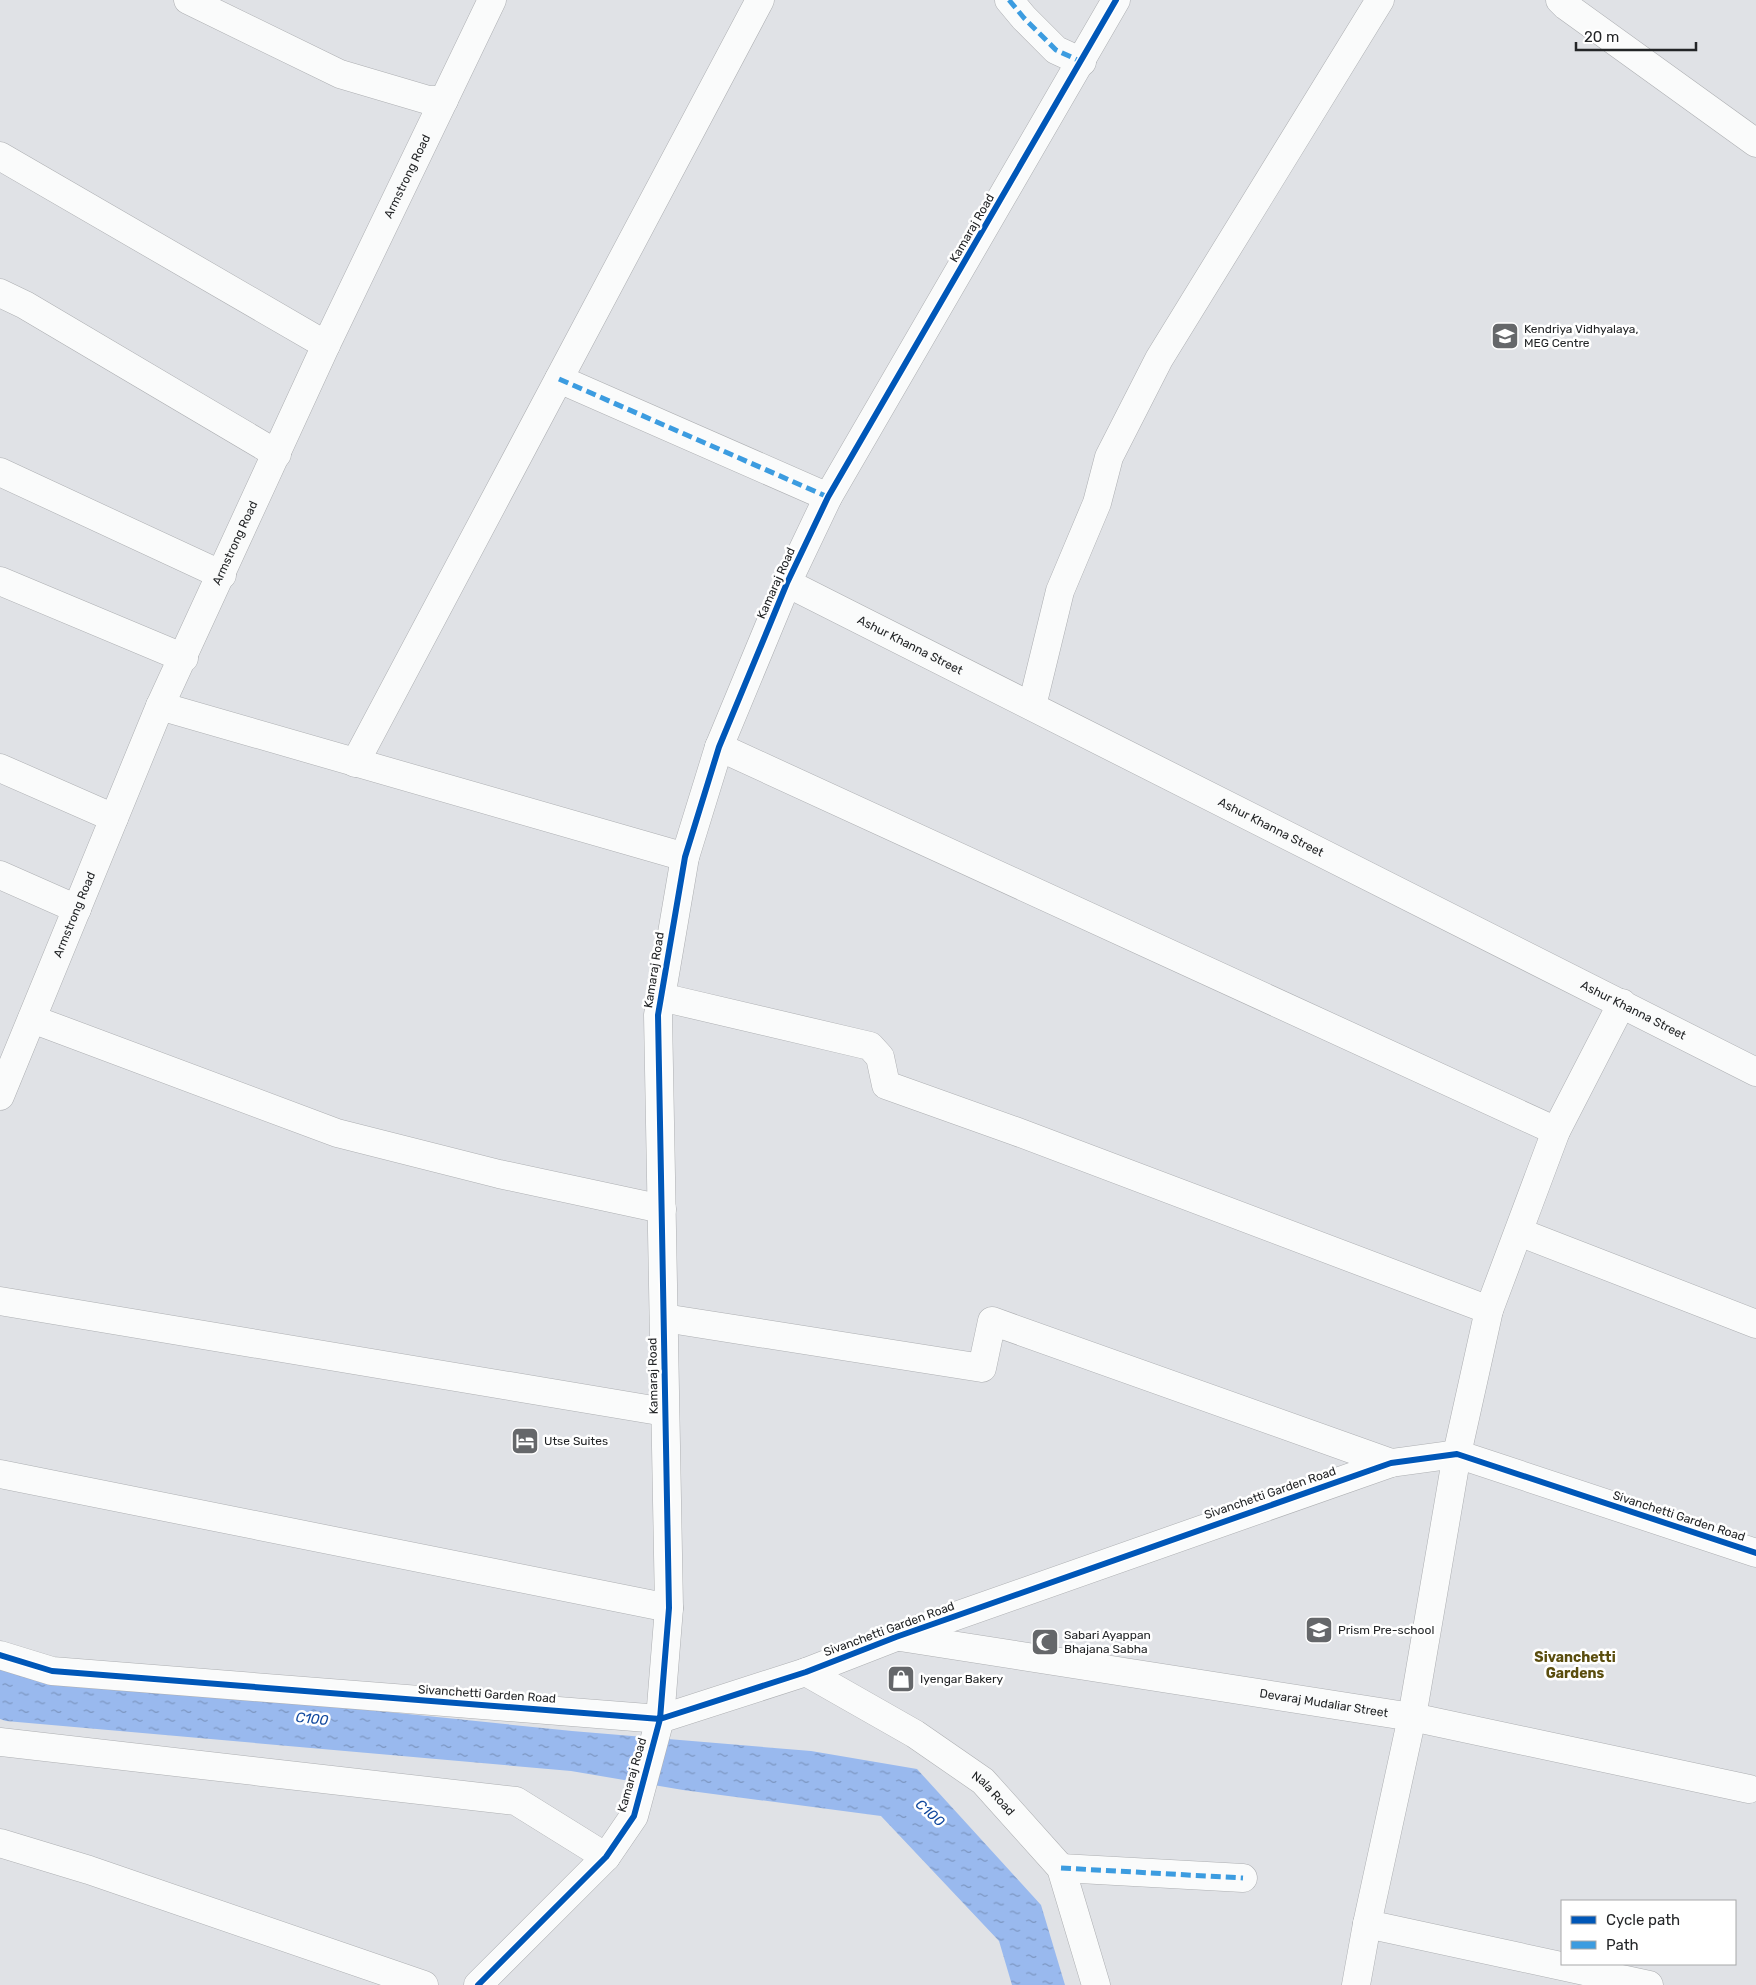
<svg xmlns="http://www.w3.org/2000/svg" width="1756" height="1985" font-family="Rubik,sans-serif">
  <style>
    .water { fill: url(#water-ripples) }
    .lines { fill: none; stroke-linecap: round; stroke-linejoin: round }
    .minor-casing { stroke: #adafb2; stroke-width: 29 }
    .minor { stroke: #fafbfb; stroke-width: 28 }
    .quiet { stroke: #3c9ce0; stroke-width: 5; stroke-dasharray: 10 5; stroke-linecap: butt }
    .cycleway-casing { stroke: #fff; stroke-width: 9 }
    .cycleway { stroke: #0057b8; stroke-width: 6 }
    .labels { text-anchor: middle; dominant-baseline: central; stroke-width: 5; stroke-linejoin: round; paint-order: stroke }
    .street-label { font-size: 12px; fill: #232527; stroke: #fff }
    .poi-label { font-size: 12px; fill: #232527; stroke: #fff; text-anchor: start }
    .neighbourhood-label { font-size: 14px; font-weight: bold; fill: #5a4d0e; stroke: #fff }
    .water-label { font-size: 14px; font-style: italic; fill: #12499e; stroke: #fff }
  </style>
  <defs>
    <pattern id="water-ripples" width="26" height="14" patternUnits="userSpaceOnUse" patternTransform="scale(1.25)"><rect width="26" height="14" fill="#99b9ee"/><path d="M2 4q2-2 4 0t4 0M15 11q2-2 4 0t4 0" fill="none" stroke="#7c96c1"/></pattern>
  </defs>
  <rect width="100%" height="100%" fill="#e0e2e6"/>
  <path class="water" d="M 0,1669 L 29,1675 L 572,1731 L 811,1751 L 917,1769 L 1041,1905 L 1065,1985 L 1012,1985 L 999,1941 L 881,1816 L 683,1790 L 571,1771 L 6,1721 L 0,1719 Z"/>
  <g class="lines">
    <g class="minor-casing">
      <g id="minor">
        <path d="M 188,0 L 340,74 L 428,100 L 444,100"/>
        <path d="M 1009,0 L 1024,18 L 1056,50 L 1082,62"/>
        <path d="M 1560,0 L 1566,6 L 1756,143"/>
        <path d="M 0,156 L 326,345"/>
        <path d="M 0,293 L 25,305 L 277,454"/>
        <path d="M 559,379 L 828,497"/>
        <path d="M 0,472 L 222,575"/>
        <path d="M 0,581 L 184,658"/>
        <path id="s1" d="M 787,583 L 1756,1072"/>
        <path d="M 160,706 L 685,857"/>
        <path d="M 1032,706 L 1060,591 L 1097,503 L 1109,457 L 1159,359 L 1380,0"/>
        <path d="M 719,747 L 1556,1131"/>
        <path d="M 355,763 L 760,0"/>
        <path d="M 0,768 L 114,818"/>
        <path d="M 0,875 L 77,909"/>
        <path d="M 661,997 L 870,1046 L 880,1057 L 886,1085 L 1015,1131 L 1489,1310"/>
        <path d="M 32,1019 L 337,1133 L 499,1174 L 662,1209"/>
        <path id="s2" d="M 0,1096 L 160,706 L 326,345 L 492,0"/>
        <path d="M 1519,1232 L 1756,1324"/>
        <path d="M 0,1301 L 665,1412"/>
        <path d="M 664,1318 L 982,1368 L 992,1321 L 1391,1463"/>
        <path d="M 0,1474 L 669,1608"/>
        <path id="s3" d="M 900,1637 L 1412,1717 L 1749,1789"/>
        <path d="M 0,1655 L 52,1671 L 660,1719 L 806,1672 L 896,1637 L 1391,1463 L 1457,1454 L 1756,1553"/>
        <path id="s4" d="M 806,1672 L 915,1734 L 983,1781 L 1061,1868 L 1096,1985"/>
        <path d="M 0,1742 L 516,1801 L 606,1857"/>
        <path d="M 0,1843 L 89,1870 L 424,1985"/>
        <path d="M 1061,1868 L 1243,1878"/>
        <path d="M 1367,1924 L 1649,1985"/>
        <path d="M 478,1985 L 606,1857 L 634,1816 L 660,1719 L 669,1608 L 658,1015 L 685,857 L 719,747 L 787,583 L 828,497 L 1116,0"/>
        <path d="M 1356,1985 L 1367,1924 L 1412,1717 L 1457,1454 L 1489,1310 L 1556,1131 L 1622,1003"/>
      </g>
    </g>
    <use href="#minor" class="minor"/>
    <path class="quiet" d="M 1009,0 L 1024,18 L 1056,50 L 1082,62
      M 559,379 L 828,497
      M 1061,1868 L 1243,1878"/>
    <g class="cycleway-casing">
      <path id="cycleway" d="M 0,1655 L 52,1671 L 660,1719 L 806,1672 L 896,1637 L 1391,1463 L 1457,1454 L 1756,1553
        M 478,1985 L 606,1857 L 634,1816 L 660,1719 L 669,1608 L 658,1015 L 685,857 L 719,747 L 787,583 L 828,497 L 1116,0"/>
    </g>
    <use href="#cycleway" class="cycleway"/>
  </g>
  <defs>
    <g id="school-square" transform="scale(1.4375)"><rect x="-9" y="-9" width="18" height="18" rx="4" fill="#65676a" stroke="#fff"/><path d="M0-5L7-2L0 1L-7-2ZM-4 1L0 2.5L4 1V4Q0 6-4 4Z" fill="#fff"/></g>
    <g id="hotel-square" transform="scale(1.4375)"><rect x="-9" y="-9" width="18" height="18" rx="4" fill="#65676a" stroke="#fff"/><path d="M-6-4.5h1.5V1H6V5H4.5V3h-9V5H-6ZM-4 0a1.8 1.8 0 1 1 3.6 0ZM.5 0V-2.5h3Q6-2.5 6 0Z" fill="#fff"/></g>
    <g id="mosque-square" transform="scale(1.4375)"><rect x="-9" y="-9" width="18" height="18" rx="4" fill="#65676a" stroke="#fff"/><path d="M3.5-4.9A6 6 0 1 0 3.5 4.9A5 5 0 1 1 3.5-4.9Z" fill="#fff"/></g>
    <g id="shop-square" transform="scale(1.4375)"><rect x="-9" y="-9" width="18" height="18" rx="4" fill="#65676a" stroke="#fff"/><path d="M-5-2.5h2.3a2.7 3.5 0 0 1 5.4 0H5L5.5 6h-11ZM-1.5-2.5h3a1.5 2.3 0 0 0-3 0Z" fill="#fff"/></g>
  </defs>
  <g fill-rule="evenodd">
    <use href="#school-square" x="1505" y="336"/>
    <use href="#hotel-square" x="525" y="1441"/>
    <use href="#school-square" x="1319" y="1630"/>
    <use href="#mosque-square" x="1045" y="1642"/>
    <use href="#shop-square" x="901" y="1679"/>
  </g>
  <g class="labels">
    <g class="street-label">
      <text stroke="none"><textPath href="#s2" startOffset="1006">Armstrong Road</textPath></text>
      <text transform="translate(972 228) rotate(-60)">Kamaraj Road</text>
      <text stroke="none"><textPath href="#s2" startOffset="601">Armstrong Road</textPath></text>
      <text transform="translate(776 583) rotate(-66)">Kamaraj Road</text>
      <text stroke="none"><textPath href="#s1" startOffset="138">Ashur Khanna Street</textPath></text>
      <text stroke="none"><textPath href="#s1" startOffset="542">Ashur Khanna Street</textPath></text>
      <text stroke="none"><textPath href="#s2" startOffset="196">Armstrong Road</textPath></text>
      <text transform="translate(654 970) rotate(-81)">Kamaraj Road</text>
      <text stroke="none"><textPath href="#s1" startOffset="948">Ashur Khanna Street</textPath></text>
      <text transform="translate(653 1376) rotate(-91)">Kamaraj Road</text>
      <text transform="translate(1270 1493) rotate(-19)">Sivanchetti Garden Road</text>
      <text transform="translate(1679 1516) rotate(18)">Sivanchetti Garden Road</text>
      <text transform="translate(889 1629) rotate(-20)">Sivanchetti Garden Road</text>
      <text transform="translate(487 1694) rotate(4)">Sivanchetti Garden Road</text>
      <text stroke="none"><textPath href="#s3" startOffset="429">Devaraj Mudaliar Street</textPath></text>
      <text transform="translate(632 1775) rotate(-74)">Kamaraj Road</text>
      <text stroke="none"><textPath href="#s4" startOffset="224">Nala Road</textPath></text>
    </g>
    <g class="poi-label">
      <text x="1524" y="329">Kendriya Vidhyalaya,<tspan x="1524" dy="14">MEG Centre</tspan></text>
      <text x="544" y="1441">Utse Suites</text>
      <text x="1338" y="1630">Prism Pre-school</text>
      <text x="1064" y="1635">Sabari Ayappan<tspan x="1064" dy="14">Bhajana Sabha</tspan></text>
      <text x="920" y="1679">Iyengar Bakery</text>
    </g>
    <g class="neighbourhood-label">
      <text x="1575" y="1657">Sivanchetti<tspan x="1575" dy="16">Gardens</tspan></text>
    </g>
    <g class="water-label">
      <text transform="translate(312 1719) rotate(6)">C100</text>
      <text transform="translate(930 1813) rotate(41)">C100</text>
    </g>
  </g>
  <rect x="1561" y="1900" width="175" height="65" fill="#ffffff" stroke="#a7a8a9"/>
  <rect x="1571" y="1916" width="25" height="8" fill="#0057b8" stroke="#a7a8a9"/>
  <text x="1606" y="1925" font-size="15" fill="#232527">Cycle path</text>
  <rect x="1571" y="1941" width="25" height="8" fill="#3c9ce0" stroke="#a7a8a9"/>
  <text x="1606" y="1950" font-size="15" fill="#232527">Path</text>
  <path d="M1576 42v8h120v-8" fill="none" stroke="#232527" stroke-width="2.5"/>
  <text x="1584" y="42" font-size="15" fill="#232527" stroke="#ffffff" stroke-width="4" paint-order="stroke">20 m</text>
</svg>
